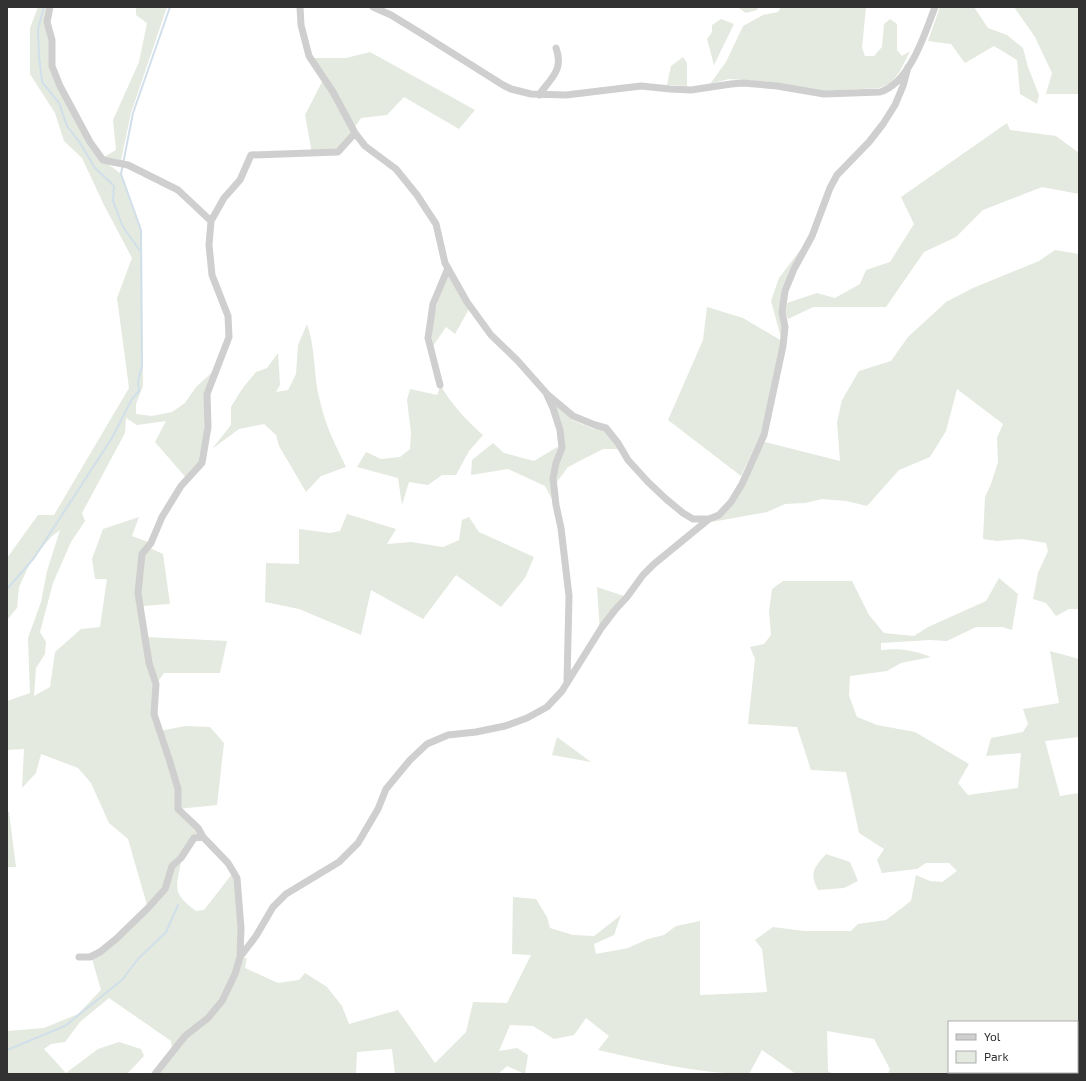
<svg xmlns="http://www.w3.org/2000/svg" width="1086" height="1081" font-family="'Exo 2',sans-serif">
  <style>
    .green { fill: #e4eadf; fill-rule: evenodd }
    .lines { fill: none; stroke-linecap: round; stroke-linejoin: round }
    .stream { stroke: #d0dfea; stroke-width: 2 }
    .minor { stroke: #cfcfcf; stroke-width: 7 }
  </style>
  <rect width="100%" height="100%" fill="#fff"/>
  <path class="green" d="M 38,7 L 47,7 L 52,66 L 103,160 L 121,174 L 141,230 L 143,386 L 136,404 L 136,414 L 152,416 L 172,412 L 185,403 L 196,387 L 219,366 L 207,394 L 202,463 L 187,479 L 155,442 L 166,421 L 137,425 L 126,418 L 125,433 L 82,513 L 85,521 L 71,542 L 53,583 L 40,632 L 46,642 L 45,654 L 36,668 L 34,696 L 50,687 L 55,652 L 81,629 L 100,627 L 107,579 L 95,579 L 92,559 L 103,529 L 139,517 L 132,536 L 148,542 L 135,595 L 146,637 L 227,641 L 220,673 L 164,673 L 156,684 L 154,714 L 160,731 L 185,726 L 210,727 L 224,743 L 217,805 L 178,809 L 201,836 L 193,836 L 162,888 L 147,905 L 128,839 L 109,823 L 91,783 L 78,768 L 41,754 L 36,773 L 22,788 L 24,749 L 7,750 L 7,701 L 30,693 L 28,638 L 41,602 L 47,571 L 60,530 L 51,537 L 31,561 L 19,587 L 17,608 L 7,620 L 7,558 L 38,515 L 54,515 L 129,388 L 117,298 L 132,258 L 104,205 L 82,158 L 64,141 L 55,113 L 30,74 L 30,28 Z
    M 136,7 L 167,7 L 131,113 L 121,160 L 104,157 L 116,150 L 113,120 L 139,62 L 147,23 L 136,15 Z
    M 737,7 L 758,7 L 757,10 L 746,13 Z
    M 781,7 L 866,7 L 862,48 L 865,56 L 874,56 L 882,47 L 884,24 L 890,19 L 897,24 L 897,50 L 902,56 L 910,51 L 900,71 L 891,83 L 879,88 L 823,91 L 760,81 L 729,79 L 710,84 L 726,62 L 743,26 L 763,15 L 778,12 Z
    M 940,7 L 974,7 L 988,28 L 1007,35 L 1023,48 L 1028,67 L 1039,95 L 1037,104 L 1020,94 L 1017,60 L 994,46 L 965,63 L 951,44 L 928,41 Z
    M 1014,7 L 1079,7 L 1079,94 L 1046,94 L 1052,73 L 1035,37 Z
    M 721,19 L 734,24 L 714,65 L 707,39 L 712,32 L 712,25 Z
    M 370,52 L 475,110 L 459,129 L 404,97 L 387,115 L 361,118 L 338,152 L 312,153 L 305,115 L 322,82 L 314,58 L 346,58 Z
    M 683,57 L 687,63 L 687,86 L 667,85 L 671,66 Z
    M 1007,123 L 1010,130 L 1056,136 L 1079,153 L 1079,194 L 1042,187 L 983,210 L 956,237 L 924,252 L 886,307 L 813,307 L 788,319 L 785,312 L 787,303 L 817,293 L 835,298 L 860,284 L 866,270 L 890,262 L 914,224 L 901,197 Z
    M 801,249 L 790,270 L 782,291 L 783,326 L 782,341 L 761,434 L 741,476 L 668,420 L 703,340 L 707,307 L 743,318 L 782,341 L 771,301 L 779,278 Z
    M 1055,250 L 1079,254 L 1079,609 L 1069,609 L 1056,616 L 1046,603 L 1033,599 L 1038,573 L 1048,551 L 1046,543 L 1022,539 L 997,541 L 983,539 L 985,497 L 991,484 L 998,462 L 997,438 L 1003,424 L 957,389 L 946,431 L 930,457 L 899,470 L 867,506 L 846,501 L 822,499 L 805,503 L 785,504 L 767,512 L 712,522 L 722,515 L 765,442 L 840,461 L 837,422 L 842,400 L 859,371 L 891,361 L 908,337 L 946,302 L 973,288 L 1039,261 Z
    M 448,274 L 469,309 L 455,334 L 446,327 L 433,346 C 428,323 440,295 448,274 Z
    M 307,324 C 316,349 313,376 320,401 C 325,425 336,446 346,467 L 321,476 L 306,492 L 279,446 L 276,435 L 264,424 L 239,429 L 212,449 L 231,425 L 231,407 L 242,389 L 256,372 L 267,368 L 278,353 L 280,385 L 276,392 L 288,390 L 296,374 L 298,345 Z
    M 440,387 L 442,388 C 453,406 467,421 483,435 L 469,451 L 456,475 L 442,475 L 428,485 L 409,482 L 402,505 L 398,478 L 357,467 L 366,452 L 381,459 L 400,457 L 410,449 L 411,433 L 407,400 L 410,389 L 437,395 Z
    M 555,405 L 572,420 L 594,429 L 605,430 L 619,449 L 603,449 L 568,467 L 556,483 L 558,464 L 564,447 Z
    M 493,443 L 504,453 L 534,461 L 559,446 L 553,501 L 545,486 L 508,469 L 471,475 L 472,460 Z
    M 347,514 L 396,529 L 387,544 L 411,542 L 443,547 L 459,540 L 462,520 L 469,517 L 479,532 L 534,557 L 525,578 L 501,607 L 456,575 L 423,619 L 371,590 L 361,635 L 299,609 L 265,602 L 266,563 L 299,564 L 299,529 L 330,533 L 340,531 Z
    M 150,548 L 163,554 L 170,604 L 143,606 L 141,592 L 144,556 Z
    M 999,578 L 1018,594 L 1012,630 L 1002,627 L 976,627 L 947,641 L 930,640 L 881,643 L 881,650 C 899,648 914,650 931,657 L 901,663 L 887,671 L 850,676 L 849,696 L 857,717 L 877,725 L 915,732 L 969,764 L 958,783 L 968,795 L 1018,788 L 1021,753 L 986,756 L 991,738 L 1023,732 L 1028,724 L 1023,709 L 1059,703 L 1050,651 L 1079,659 L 1079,737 L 1045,741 L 1060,796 L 1079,793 L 1079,1074 L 888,1074 L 890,1069 L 874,1039 L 827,1031 L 828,1071 L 833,1074 L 796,1074 L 762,1050 L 749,1074 C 698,1074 648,1061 598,1050 L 609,1036 L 586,1018 L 574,1035 L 554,1039 L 533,1026 L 510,1025 L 499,1051 L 517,1048 L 528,1055 L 525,1074 L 507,1066 L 498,1074 L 493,1073 L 493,1074 L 395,1074 L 392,1049 L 357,1052 L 356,1074 L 159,1074 L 186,1038 L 209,1021 L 243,958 L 247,958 L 245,968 L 278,983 L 299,980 L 305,973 L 327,987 L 342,1006 L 349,1024 L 398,1010 L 435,1063 L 466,1032 L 473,1002 L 507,1003 L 531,955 L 512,954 L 513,897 L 536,899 L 547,917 L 550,928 L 573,935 L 594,936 L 621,915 L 614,935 L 594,944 L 596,954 L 628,948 L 648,939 L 664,935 L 676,926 L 700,921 L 700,995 L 767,992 L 762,949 L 755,940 L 773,927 L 804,931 L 851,931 L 858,924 L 886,920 L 911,901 L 916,875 L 930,881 L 942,882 L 957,871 L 949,863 L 926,863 L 917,869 L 882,873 L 877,860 L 884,849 L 859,833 L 846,772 L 811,770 L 797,727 L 748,724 L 755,659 L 750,647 L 764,644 L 771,635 L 769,611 L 772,589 L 783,581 L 852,581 L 869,615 L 884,633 L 914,636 L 928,627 L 986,601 ZM 949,1022 L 1077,1022 L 1077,1072 L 949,1072 Z
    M 597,587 L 627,597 L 600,632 Z
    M 557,737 L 591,762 L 552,755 Z
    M 7,812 L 9,812 L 16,867 L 7,867 Z
    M 826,854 L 850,862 L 858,881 L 844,888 L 818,890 C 809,872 814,868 826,854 Z
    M 181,862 C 176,889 172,893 196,911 L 204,910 L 232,874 L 236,878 C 237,899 239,919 238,940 C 238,946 238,952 237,958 C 230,997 199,1023 172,1049 L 171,1041 L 109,998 L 80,1022 L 65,1042 L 51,1044 L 44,1049 L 66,1073 L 98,1049 L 119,1042 L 141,1049 L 144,1056 L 127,1074 L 7,1074 L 7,1031 L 44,1028 L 78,1014 L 101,990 L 92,959 L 100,956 L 150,909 L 173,867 Z"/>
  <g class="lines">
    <path class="stream" d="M 44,7 L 38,29 L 39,56 L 42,82 L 59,103 L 67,126 L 80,143 L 95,168 L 114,186 L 113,201 L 123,227 L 141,252
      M 7,589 L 34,558 L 112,438 L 132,399 L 139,391 L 138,381 L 142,366 L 141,230 L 121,174 L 133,113 L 170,7
      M 7,1050 L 65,1026 L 122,980 L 138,959 L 166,932 L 178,905"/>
    <path class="minor" d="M 50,7 L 47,22 L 52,40 L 52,66 L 60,86 L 90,142 L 103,160 L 128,165 L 178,190 L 211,221
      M 373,7 L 391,15 L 422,34 L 503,85 L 511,89 L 531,94 L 566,95 L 641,86 L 670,89 L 691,90 L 731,84 L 743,83 L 777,86 L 824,94 L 880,92 C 910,83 925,33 935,7
      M 539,95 C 551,78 564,70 556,48
      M 355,133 L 365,146 L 396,169 L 417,195 L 436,224 L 445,263 L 467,302 L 491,335 L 517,360 L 548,395 L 573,416 L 595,425 L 606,428 L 618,443 L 628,460 L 648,482 L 666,499 L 683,513 L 693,519 L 709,519 L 719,515 L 731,502 L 742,484 L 764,435 L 783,346 L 785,327 L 782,312 L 785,291 L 794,269 L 812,236 L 830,188 L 837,175 L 869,142 L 883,124 L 895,105 L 903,86 L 908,67
      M 440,385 L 428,338 L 433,304 L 448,268
      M 547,395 L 553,408 L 560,430 L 562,448 L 556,463 L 553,478 L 556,505 L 561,528 L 569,596 L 567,682
      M 79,957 L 90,957 L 100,952 L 116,939 L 148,908 L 165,889 L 172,866 L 181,858 L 194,838 L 203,837
      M 240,957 L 241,928 L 237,878 L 228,863 L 203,837 L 198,828 L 178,809 L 178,789 L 170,762 L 154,714 L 156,684 L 149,663 L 138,593 L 142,554 L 151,543 L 162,517 L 181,486 L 202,463 L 208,427 L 207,394 L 229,337 L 228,316 L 212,275 L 209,245 L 211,221 L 224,198 L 240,180 L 251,155 L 338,152 L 355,133 L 333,92 L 309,56 L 301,25 L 300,7
      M 155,1074 L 185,1036 L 208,1018 L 222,1001 L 235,974 L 240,957 L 256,936 L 273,907 L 286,894 L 339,862 L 358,843 L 378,809 L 386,789 L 410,760 L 427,744 L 448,735 L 476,732 L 505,726 L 527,718 L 547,707 L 562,691 L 602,627 L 615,610 L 627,597 L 643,575 L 654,564 L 709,519"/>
  </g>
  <rect width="1086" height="1081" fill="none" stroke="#323232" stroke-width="16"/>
  <rect x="948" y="1021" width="130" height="52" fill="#ffffff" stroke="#adadad"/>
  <rect x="956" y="1034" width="20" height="6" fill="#cfcfcf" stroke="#adadad"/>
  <text x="984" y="1041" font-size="12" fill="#323232">Yol</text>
  <rect x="956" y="1051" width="20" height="12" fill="#e4eadf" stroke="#adadad"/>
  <text x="984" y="1061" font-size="12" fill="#323232">Park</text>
</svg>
